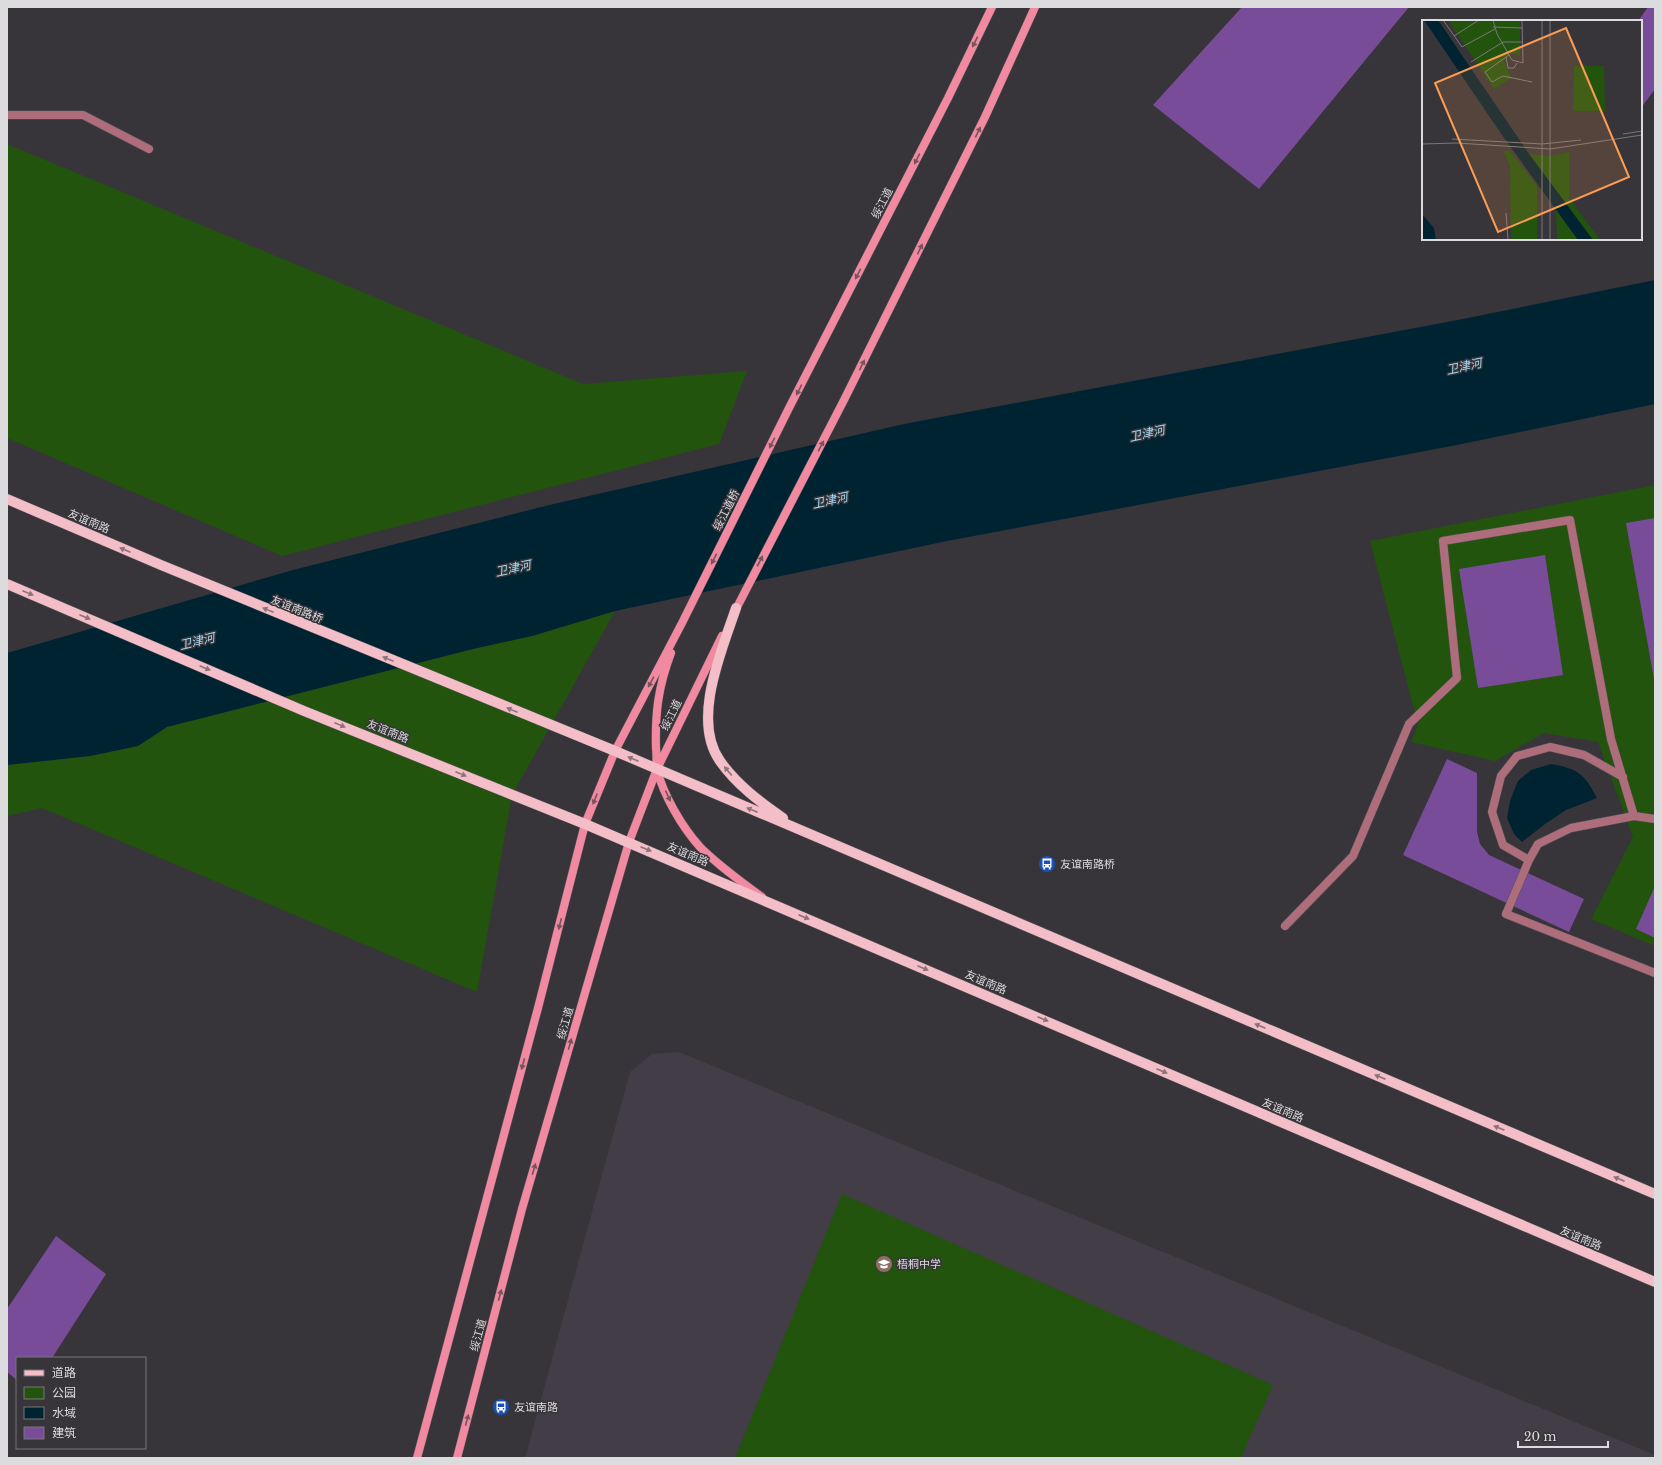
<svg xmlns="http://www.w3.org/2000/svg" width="1662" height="1465" font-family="'Libre Baskerville','Noto Sans SC',serif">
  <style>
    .built { fill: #423d47 }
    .green { fill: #23540e }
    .water { fill: #002332 }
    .building { fill: #794c99 }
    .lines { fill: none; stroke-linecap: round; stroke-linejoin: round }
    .service-casing { stroke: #555357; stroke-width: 9 }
    .minor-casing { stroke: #555357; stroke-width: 9 }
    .secondary-casing { stroke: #555357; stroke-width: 9 }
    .primary-casing { stroke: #555357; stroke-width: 11 }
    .service { stroke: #ae6d7b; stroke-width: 8 }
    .minor { stroke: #ae6d7b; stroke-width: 8 }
    .secondary { stroke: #f18aa1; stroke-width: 8 }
    .primary { stroke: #f4bec8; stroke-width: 10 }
    .oneway { fill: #78535d }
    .oneway2 { fill: #8c7379 }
    .labels { text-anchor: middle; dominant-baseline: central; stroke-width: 3; stroke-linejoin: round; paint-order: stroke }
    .street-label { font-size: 11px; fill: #dcdbde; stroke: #373539 }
    .poi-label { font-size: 11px; fill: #dcdbde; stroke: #373539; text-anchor: start }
    .water-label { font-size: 12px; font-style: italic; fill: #a6d9f2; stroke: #373539 }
    .inset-road { fill: none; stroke: #79777b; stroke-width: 1 }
    .view { fill: #fc9d53; fill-opacity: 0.15; stroke: #fc9d53; stroke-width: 2 }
    .inset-edge { fill: none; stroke: #dcdbde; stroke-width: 2 }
  </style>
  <rect width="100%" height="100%" fill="#373539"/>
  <path class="built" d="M 679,1052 L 1655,1455 L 1655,1458 L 525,1458 L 630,1072 L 652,1054 Z"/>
  <path class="green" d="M 7,144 L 583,384 L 747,371 L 719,444 L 282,556 L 7,438 Z
    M 1655,485 L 1655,946 L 1591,919 L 1633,837 L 1598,742 L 1544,733 L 1495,761 L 1411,742 L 1418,725 L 1370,541 Z
    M 615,611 L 512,795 L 477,992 L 42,808 L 7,816 L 7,765 L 90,756 L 138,746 L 167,727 L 473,649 L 532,636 Z
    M 842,1194 L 1273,1385 L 1241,1458 L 735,1458 Z"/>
  <path class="water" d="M 1655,280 L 1655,404 L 1457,445 L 947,541 L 615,611 L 532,636 L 473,649 L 167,727 L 138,746 L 90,756 L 7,765 L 7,653 L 293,570 L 545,506 L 904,424 L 1463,319 Z
    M 1551,764 C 1578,769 1584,773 1597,798 L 1566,810 L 1545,824 L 1522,842 L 1514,834 L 1507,818 L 1510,801 L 1518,781 L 1531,770 Z"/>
  <path class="building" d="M 1242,7 L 1409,7 L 1259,189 L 1153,105 Z
    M 1648,7 L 1655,7 L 1655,89 L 1641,108 L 1641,21 L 1638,21 Z
    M 1655,518 L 1655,679 L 1654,679 L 1626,523 Z
    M 1545,555 L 1563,675 L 1478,688 L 1459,569 Z
    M 1447,759 L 1477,773 L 1477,832 L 1480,844 L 1489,855 L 1584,899 L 1569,932 L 1403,855 Z
    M 1655,886 L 1655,938 L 1636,929 Z
    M 56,1236 L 106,1274 L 52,1358 L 17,1358 L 17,1380 L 7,1372 L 7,1309 Z"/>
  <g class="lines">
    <g class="service-casing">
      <path id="service" d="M 1655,819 L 1634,816 L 1571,828 L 1538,844 L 1529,860 L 1506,914 L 1655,973
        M 1529,860 L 1503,845 L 1492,812 L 1501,776 L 1517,756 L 1550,747 L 1584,755 L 1623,777
        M 1285,926 L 1353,856 L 1409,724 L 1457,678 L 1443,541 L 1570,520 L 1611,739 L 1634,816"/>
    </g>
    <g class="minor-casing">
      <path id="minor" d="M 7,115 L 83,115 L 149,149"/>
    </g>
    <g class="secondary-casing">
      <path id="secondary" d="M 734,613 L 844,400 L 985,117 L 1035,7
        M 671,653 C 658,687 655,714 656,749 C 657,756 656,764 657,770 C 664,796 682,827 700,847 C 719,866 740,881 762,897
        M 417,1458 L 538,1008 L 585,824 L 615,751 L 682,623 L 789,408 L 948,98 L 992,7
        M 457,1458 L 522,1209 L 629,842 L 657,769 L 722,636"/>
    </g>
    <g class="primary-casing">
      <path id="primary" d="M 7,499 L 161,565 L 615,751 L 1655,1194
        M 7,584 L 304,711 L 585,824 L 1655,1282
        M 736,608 C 722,650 691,720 720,761 C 737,785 760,802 783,818"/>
    </g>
    <use href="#service" class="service"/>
    <use href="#minor" class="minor"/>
    <use href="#secondary" class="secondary"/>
    <use href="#primary" class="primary"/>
  </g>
  <defs><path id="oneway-solid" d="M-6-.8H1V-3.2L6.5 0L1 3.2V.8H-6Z"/></defs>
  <g class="oneway">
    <use href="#oneway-solid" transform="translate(975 42) rotate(116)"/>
    <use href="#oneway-solid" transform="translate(978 132) rotate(-64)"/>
    <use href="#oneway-solid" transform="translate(917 159) rotate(117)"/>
    <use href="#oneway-solid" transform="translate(920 249) rotate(-64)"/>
    <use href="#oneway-solid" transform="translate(858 274) rotate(117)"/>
    <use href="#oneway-solid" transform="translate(862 365) rotate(-64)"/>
    <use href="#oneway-solid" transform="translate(799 390) rotate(117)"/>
    <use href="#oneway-solid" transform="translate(772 443) rotate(117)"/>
    <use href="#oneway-solid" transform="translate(821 446) rotate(-62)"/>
    <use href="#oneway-solid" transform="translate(714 559) rotate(117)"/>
    <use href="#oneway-solid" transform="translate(760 561) rotate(-62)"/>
    <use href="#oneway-solid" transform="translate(651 682) rotate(118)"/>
    <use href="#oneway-solid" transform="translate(668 796) rotate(65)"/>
    <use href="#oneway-solid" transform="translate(595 799) rotate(112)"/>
    <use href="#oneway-solid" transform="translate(560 924) rotate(104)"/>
    <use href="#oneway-solid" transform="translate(570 1044) rotate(-74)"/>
    <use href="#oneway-solid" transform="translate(523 1064) rotate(105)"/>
    <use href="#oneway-solid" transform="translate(534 1169) rotate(-74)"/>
    <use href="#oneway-solid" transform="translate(500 1295) rotate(-75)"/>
    <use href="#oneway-solid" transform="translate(467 1420) rotate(-75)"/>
  </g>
  <g class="oneway2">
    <use href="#oneway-solid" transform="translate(125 550) rotate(-157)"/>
    <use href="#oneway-solid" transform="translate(28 593) rotate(22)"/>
    <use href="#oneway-solid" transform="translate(268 610) rotate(-158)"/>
    <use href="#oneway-solid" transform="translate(85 617) rotate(23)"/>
    <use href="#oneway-solid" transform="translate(388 659) rotate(-158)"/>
    <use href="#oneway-solid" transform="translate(205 668) rotate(23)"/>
    <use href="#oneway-solid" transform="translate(512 710) rotate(-158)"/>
    <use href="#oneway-solid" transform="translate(340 725) rotate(22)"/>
    <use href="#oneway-solid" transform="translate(633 759) rotate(-157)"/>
    <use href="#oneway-solid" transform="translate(728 771) rotate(-130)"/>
    <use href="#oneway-solid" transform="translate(461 774) rotate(22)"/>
    <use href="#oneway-solid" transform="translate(752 810) rotate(-157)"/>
    <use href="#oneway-solid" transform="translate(646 849) rotate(23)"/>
    <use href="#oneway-solid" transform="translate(804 917) rotate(23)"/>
    <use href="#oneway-solid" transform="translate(923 968) rotate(23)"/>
    <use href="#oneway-solid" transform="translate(1043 1019) rotate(23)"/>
    <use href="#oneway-solid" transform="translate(1260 1026) rotate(-157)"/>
    <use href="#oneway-solid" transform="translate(1162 1071) rotate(23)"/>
    <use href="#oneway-solid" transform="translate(1380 1077) rotate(-157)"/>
    <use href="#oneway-solid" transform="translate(1499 1128) rotate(-157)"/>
    <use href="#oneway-solid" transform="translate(1619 1179) rotate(-157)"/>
  </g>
  <defs>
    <g id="bus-disc" transform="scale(0.9)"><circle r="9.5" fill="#1a4fb4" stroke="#373539"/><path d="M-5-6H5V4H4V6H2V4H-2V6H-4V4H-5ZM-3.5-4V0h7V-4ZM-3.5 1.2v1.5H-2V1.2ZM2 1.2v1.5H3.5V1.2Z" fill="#fff"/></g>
    <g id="school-disc" transform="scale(0.9)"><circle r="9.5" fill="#8d6e63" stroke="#373539"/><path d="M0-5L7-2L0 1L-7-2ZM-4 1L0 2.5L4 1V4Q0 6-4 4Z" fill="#fff"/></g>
  </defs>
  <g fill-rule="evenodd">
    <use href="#bus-disc" x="1047" y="864"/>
    <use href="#school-disc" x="884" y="1264"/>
    <use href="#bus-disc" x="501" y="1407"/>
  </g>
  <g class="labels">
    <g class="street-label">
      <text transform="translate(882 203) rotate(-63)">绥江道</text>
      <text transform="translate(726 510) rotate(-63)">绥江道桥</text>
      <text transform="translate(89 521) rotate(23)">友谊南路</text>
      <text transform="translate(297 609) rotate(22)">友谊南路桥</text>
      <text transform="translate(671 715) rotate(-64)">绥江道</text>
      <text transform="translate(388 731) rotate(22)">友谊南路</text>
      <text transform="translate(688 854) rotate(23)">友谊南路</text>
      <text transform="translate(986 982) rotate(23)">友谊南路</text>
      <text transform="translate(565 1023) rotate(-74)">绥江道</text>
      <text transform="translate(1283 1110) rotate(23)">友谊南路</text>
      <text transform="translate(1581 1238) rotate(23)">友谊南路</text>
      <text transform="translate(478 1335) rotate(-75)">绥江道</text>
    </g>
    <g class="poi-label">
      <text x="1060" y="864">友谊南路桥</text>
      <text x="897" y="1264">梧桐中学</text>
      <text x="514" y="1407">友谊南路</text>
    </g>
    <g class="water-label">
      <text transform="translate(1464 366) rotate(-12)">卫津河</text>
      <text transform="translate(1147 433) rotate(-12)">卫津河</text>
      <text transform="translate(830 500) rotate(-12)">卫津河</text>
      <text transform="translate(513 568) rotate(-12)">卫津河</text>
      <text transform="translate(197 641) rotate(-13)">卫津河</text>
    </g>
  </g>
  <g transform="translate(1422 20)">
    <rect width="220" height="220" fill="#373539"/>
    <path d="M 26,0 L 98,0 L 98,35 L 89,34 L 82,41 L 89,58 L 72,69 ZM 152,46 L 182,46 L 183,91 L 151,91 ZM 81,131 L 88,131 L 115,166 L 115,220 L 89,220 L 88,146 ZM 147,132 L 147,178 L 178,220 L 171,220 L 107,134 L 128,136 ZM 134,187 L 140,198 L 156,220 L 135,220 Z" fill="#23540e"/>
    <path d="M 2,0 L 16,0 L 107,134 L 171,220 L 156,220 L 80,115 ZM 0,194 L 12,208 L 14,220 L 0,220 Z" fill="#002332"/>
    <path class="inset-road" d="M 21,0 L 40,27 L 73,9M 71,0 L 75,14 L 90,40 L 101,43 L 100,0M 120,0 L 120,220M 128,0 L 128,220M 71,7 L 100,8M 32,16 L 57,0M 87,35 L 63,52 L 70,62 L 81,56 L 110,62M 84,37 L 86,48 L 92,48 L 95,43M 49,42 L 81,22 L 100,22M 201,114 L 220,111M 30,119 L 120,124 L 159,120M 0,124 L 35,123 L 128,129 L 220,115M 84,193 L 86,220"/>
    <path class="view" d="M 144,8 L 207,157 L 76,212 L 13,63 Z"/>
    <rect width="220" height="220" class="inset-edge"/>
  </g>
  <rect width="1662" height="1465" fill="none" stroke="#dcdbde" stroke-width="16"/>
  <rect x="16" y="1357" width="130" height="92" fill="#373539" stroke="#79777b"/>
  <rect x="24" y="1370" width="20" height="6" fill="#f4bec8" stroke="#79777b"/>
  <text x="52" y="1377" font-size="12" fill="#dcdbde">道路</text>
  <rect x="24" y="1387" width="20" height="12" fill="#23540e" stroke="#79777b"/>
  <text x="52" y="1397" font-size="12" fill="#dcdbde">公园</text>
  <rect x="24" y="1407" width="20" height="12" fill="#002332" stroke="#79777b"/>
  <text x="52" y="1417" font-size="12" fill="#dcdbde">水域</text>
  <rect x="24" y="1427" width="20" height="12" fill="#794c99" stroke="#79777b"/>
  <text x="52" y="1437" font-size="12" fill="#dcdbde">建筑</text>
  <path d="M1518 1441v6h90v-6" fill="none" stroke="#dcdbde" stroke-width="2"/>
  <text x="1524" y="1441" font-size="12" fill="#dcdbde" stroke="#373539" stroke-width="3" paint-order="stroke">20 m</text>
</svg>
